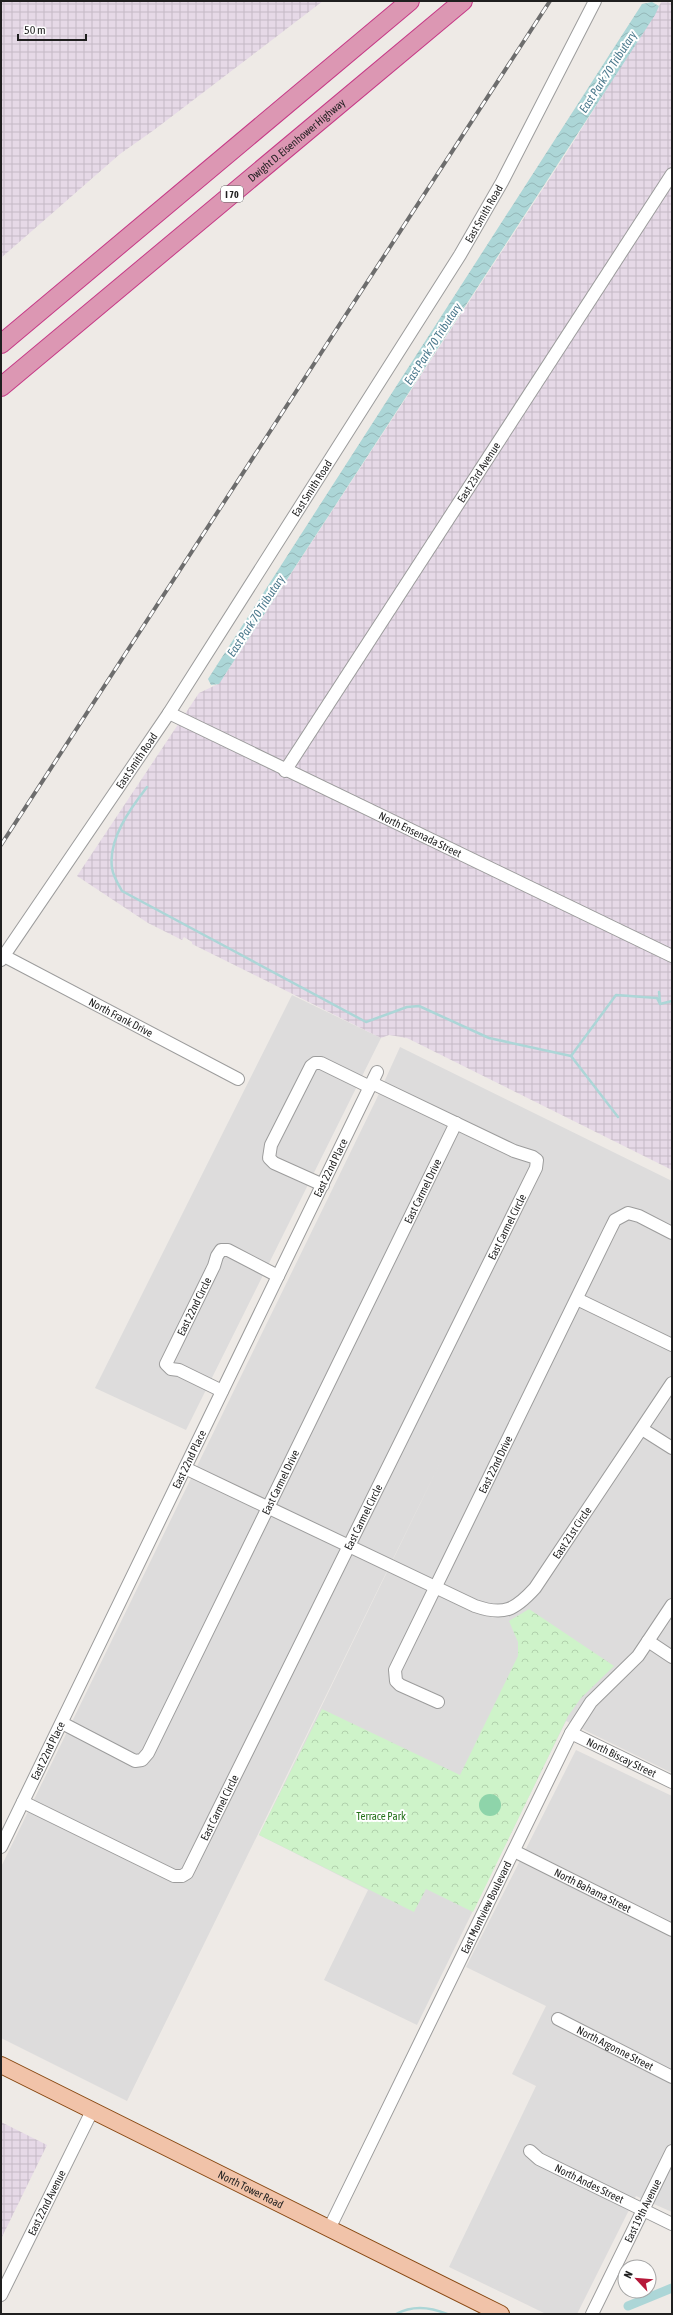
<svg xmlns="http://www.w3.org/2000/svg" width="673" height="2315" font-family="'Asap Condensed',sans-serif">
  <style>
    .residential { fill: #dddcdc }
    .industrial { fill: url(#industrial-grid) }
    .park { fill: url(#park-crowns) }
    .pitch { fill: #8ed4aa }
    .water { fill: url(#water-waves) }
    .lines { fill: none; stroke-linecap: round; stroke-linejoin: round }
    .stream { stroke: #acd6d7; stroke-width: 2.5 }
    .canal { stroke: #acd6d7; stroke-width: 9 }
    .minor-casing { stroke: #9c9c9c; stroke-width: 14 }
    .major-casing { stroke: #884812; stroke-width: 18 }
    .highway-casing { stroke: #c63a87; stroke-width: 20 }
    .minor { stroke: #fff; stroke-width: 12 }
    .major { stroke: #f1c3a9; stroke-width: 16 }
    .highway { stroke: #dc97b3; stroke-width: 18 }
    .rail-casing { stroke: #6d6d6d; stroke-width: 4 }
    .rail { stroke: #fff; stroke-width: 2.5; stroke-dasharray: 8; stroke-linecap: butt }
    .labels { text-anchor: middle; dominant-baseline: central; stroke-width: 4; stroke-linejoin: round; paint-order: stroke }
    .shield { fill: #fff; stroke: #626262; stroke-width: 1 }
    .shield-label { font-size: 10px; font-weight: bold; fill: #1f1f1f }
    .street-label { font-size: 11px; fill: #1f1f1f; stroke: #fff }
    .park-label { font-size: 11px; fill: #247119; stroke: #fff }
    .water-label { font-size: 12px; font-style: italic; fill: #4c7a8d; stroke: #fff }
  </style>
  <defs>
    <pattern id="industrial-grid" width="8" height="8" patternUnits="userSpaceOnUse"><rect width="8" height="8" fill="#e6d9e7"/><path d="M0 4h8M4 0v8" fill="none" stroke="#c5bac6"/></pattern>
    <pattern id="park-crowns" width="20" height="18" patternUnits="userSpaceOnUse"><rect width="20" height="18" fill="#cef3c9"/><path d="M2 6a3 3 0 1 1 6 0M12 15a3 3 0 1 1 6 0" fill="none" stroke="#b0d0ac"/></pattern>
    <pattern id="water-waves" width="16" height="10" patternUnits="userSpaceOnUse"><rect width="16" height="10" fill="#acd6d7"/><path d="M0 5q4-4 8 0t8 0" fill="none" stroke="#94b7b8"/></pattern>
  </defs>
  <rect width="100%" height="100%" fill="#eeeae6"/>
  <path class="residential" d="M 292,995 L 381,1038 L 186,1430 L 95,1388 Z
    M 400,1047 L 672,1181 L 672,1773 L 566,1721 L 417,2025 L 324,1980 L 368,1890 L 259,1835 L 440,1463 L 127,2101 L 1,2038 L 1,1867 L 376,1100 Z
    M 576,1750 L 672,1796 L 672,2212 L 636,2196 L 577,2314 L 546,2314 L 449,2267 L 536,2086 L 512,2074 L 546,2006 L 466,1967 Z"/>
  <path class="industrial" d="M 1,1 L 323,1 L 154,130 L 120,154 L 1,258 Z
    M 662,1 L 672,3 L 672,1170 L 407,1038 L 389,1035 L 381,1038 L 192,944 L 192,942 L 184,937 L 182,940 L 148,923 L 77,876 L 199,693 L 218,684 L 228,670 L 569,149 Z
    M 1,2122 L 47,2145 L 1,2239 Z"/>
  <path class="park" d="M 529,1609 L 614,1666 L 581,1698 L 568,1716 L 473,1912 L 426,1889 L 414,1912 L 259,1835 L 322,1709 L 460,1775 L 518,1656 L 518,1642 L 509,1621 Z"/>
  <path class="pitch" d="M479 1805a11 11 0 1 1 22 0a11 11 0 1 1-22 0Z"/>
  <path class="water" d="M 652,2 L 659,6 L 655,15 L 228,670 L 219,684 L 211,685 L 208,679 L 642,4 Z"/>
  <g class="lines">
    <path class="stream" d="M 147,787 C 130,809 108,839 112,868 C 113,876 118,884 122,891 L 366,1022 L 407,1007 L 419,1006 L 489,1038 L 571,1056 L 616,995 L 657,998 L 660,1004 L 672,1001
      M 659,992 L 660,1002
      M 571,1056 L 618,1117
      M 396,2314 C 413,2305 430,2307 447,2314"/>
    <path class="canal" d="M 628,2306 L 672,2288"/>
    <g class="minor-casing">
      <g id="minor">
        <path id="s1" d="M 169,713 L 672,956"/>
        <path id="s2" d="M 285,771 L 672,174"/>
        <path id="s3" d="M 4,956 L 238,1079"/>
        <path id="s4" d="M 1,960 L 169,713 L 460,255 L 502,182 L 595,1"/>
        <path d="M 323,1185 L 274,1163 L 269,1158 L 271,1145 L 311,1066 L 315,1063 L 321,1063 L 370,1087"/>
        <path d="M 577,1299 L 672,1345"/>
        <path id="s5" d="M 222,1391 L 179,1370 L 171,1369 L 166,1364 L 214,1266 L 217,1256 L 221,1250 L 228,1250 L 278,1276"/>
        <path d="M 642,1429 L 672,1448"/>
        <path id="s6" d="M 185,1468 L 475,1606 C 504,1616 515,1610 535,1588 L 672,1383"/>
        <path d="M 648,1641 L 672,1657"/>
        <path id="s7" d="M 438,1702 L 400,1685 L 396,1681 L 395,1670 L 609,1232 L 615,1220 L 628,1213 L 639,1216 L 672,1233"/>
        <path id="s8" d="M 62,1723 L 135,1761 L 142,1760 L 148,1753 L 456,1123"/>
        <path id="s9" d="M 571,1733 L 672,1782"/>
        <path id="s10" d="M 23,1802 L 174,1876 L 182,1876 L 187,1873 L 536,1168 L 537,1160 L 533,1157 L 514,1151 L 372,1083"/>
        <path id="s11" d="M 1,1847 L 377,1072"/>
        <path id="s12" d="M 514,1851 L 672,1930"/>
        <path id="s13" d="M 558,2019 L 672,2077"/>
        <path id="s14" d="M 530,2151 L 539,2159 L 672,2224"/>
        <path id="s15" d="M 329,2229 L 571,1733 L 591,1702 L 638,1656 L 672,1605"/>
        <path id="s16" d="M 1,2295 L 92,2111"/>
        <path id="s17" d="M 592,2314 L 672,2151"/>
      </g>
    </g>
    <g class="major-casing">
      <g id="major">
        <path id="s18" d="M 1,2065 L 501,2314"/>
      </g>
    </g>
    <g class="highway-casing">
      <g id="highway">
        <path d="M 1,344 L 410,1"/>
        <path id="s19" d="M 1,387 L 463,1"/>
      </g>
    </g>
    <use href="#minor" class="minor"/>
    <use href="#major" class="major"/>
    <use href="#highway" class="highway"/>
    <g class="rail-casing">
      <path id="rail" d="M 1,845 L 550,1"/>
    </g>
    <use href="#rail" class="rail"/>
  </g>
  <g class="labels">
    <rect class="shield" x="221" y="186" width="22" height="16" rx="3"/>
    <g class="shield-label">
      <text x="232" y="194">I 70</text>
    </g>
    <g class="street-label">
      <text stroke="none"><textPath href="#s19" startOffset="385">Dwight D. Eisenhower Highway</textPath></text>
      <text stroke="none"><textPath href="#s4" startOffset="889">East Smith Road</textPath></text>
      <text stroke="none"><textPath href="#s2" startOffset="356">East 23rd Avenue</textPath></text>
      <text stroke="none"><textPath href="#s4" startOffset="565">East Smith Road</textPath></text>
      <text stroke="none"><textPath href="#s4" startOffset="241">East Smith Road</textPath></text>
      <text stroke="none"><textPath href="#s1" startOffset="279">North Ensenada Street</textPath></text>
      <text stroke="none"><textPath href="#s3" startOffset="132">North Frank Drive</textPath></text>
      <text stroke="none"><textPath href="#s11" startOffset="755">East 22nd Place</textPath></text>
      <text stroke="none"><textPath href="#s8" startOffset="724">East Carmel Drive</textPath></text>
      <text stroke="none"><textPath href="#s10" startOffset="903">East Carmel Circle</textPath></text>
      <text stroke="none"><textPath href="#s5" startOffset="127">East 22nd Circle</textPath></text>
      <text stroke="none"><textPath href="#s11" startOffset="431">East 22nd Place</textPath></text>
      <text stroke="none"><textPath href="#s7" startOffset="287">East 22nd Drive</textPath></text>
      <text stroke="none"><textPath href="#s8" startOffset="400">East Carmel Drive</textPath></text>
      <text stroke="none"><textPath href="#s10" startOffset="579">East Carmel Circle</textPath></text>
      <text stroke="none"><textPath href="#s6" startOffset="456">East 21st Circle</textPath></text>
      <text stroke="none"><textPath href="#s11" startOffset="107">East 22nd Place</textPath></text>
      <text stroke="none"><textPath href="#s9" startOffset="56">North Biscay Street</textPath></text>
      <text stroke="none"><textPath href="#s10" startOffset="255">East Carmel Circle</textPath></text>
      <text stroke="none"><textPath href="#s12" startOffset="88">North Bahama Street</textPath></text>
      <text stroke="none"><textPath href="#s15" startOffset="358">East Montview Boulevard</textPath></text>
      <text stroke="none"><textPath href="#s13" startOffset="64">North Argonne Street</textPath></text>
      <text stroke="none"><textPath href="#s14" startOffset="68">North Andes Street</textPath></text>
      <text stroke="none"><textPath href="#s18" startOffset="279">North Tower Road</textPath></text>
      <text stroke="none"><textPath href="#s16" startOffset="103">East 22nd Avenue</textPath></text>
      <text stroke="none"><textPath href="#s17" startOffset="115">East 19th Avenue</textPath></text>
    </g>
    <g class="park-label">
      <text x="381" y="1816">Terrace Park</text>
    </g>
    <g class="water-label">
      <text transform="translate(608 72) rotate(-57)">East Park 70 Tributary</text>
      <text transform="translate(433 344) rotate(-57)">East Park 70 Tributary</text>
      <text transform="translate(256 616) rotate(-57)">East Park 70 Tributary</text>
    </g>
  </g>
  <rect width="673" height="2315" fill="none" stroke="#1f1f1f" stroke-width="4"/>
  <g transform="translate(637 2279) rotate(296)"><circle r="19" fill="#ffffff" stroke="#a5a5a5"/>
  <path d="M0-3L7 15L0 10L-7 15Z" fill="#b61839"/>
  <text y="-6" font-size="11" font-weight="bold" text-anchor="middle" fill="#1f1f1f">N</text>
  </g>
  <path d="M18 34v6h68v-6" fill="none" stroke="#1f1f1f" stroke-width="2"/>
  <text x="24" y="34" font-size="12" fill="#1f1f1f" stroke="#ffffff" stroke-width="3" paint-order="stroke">50 m</text>
</svg>
